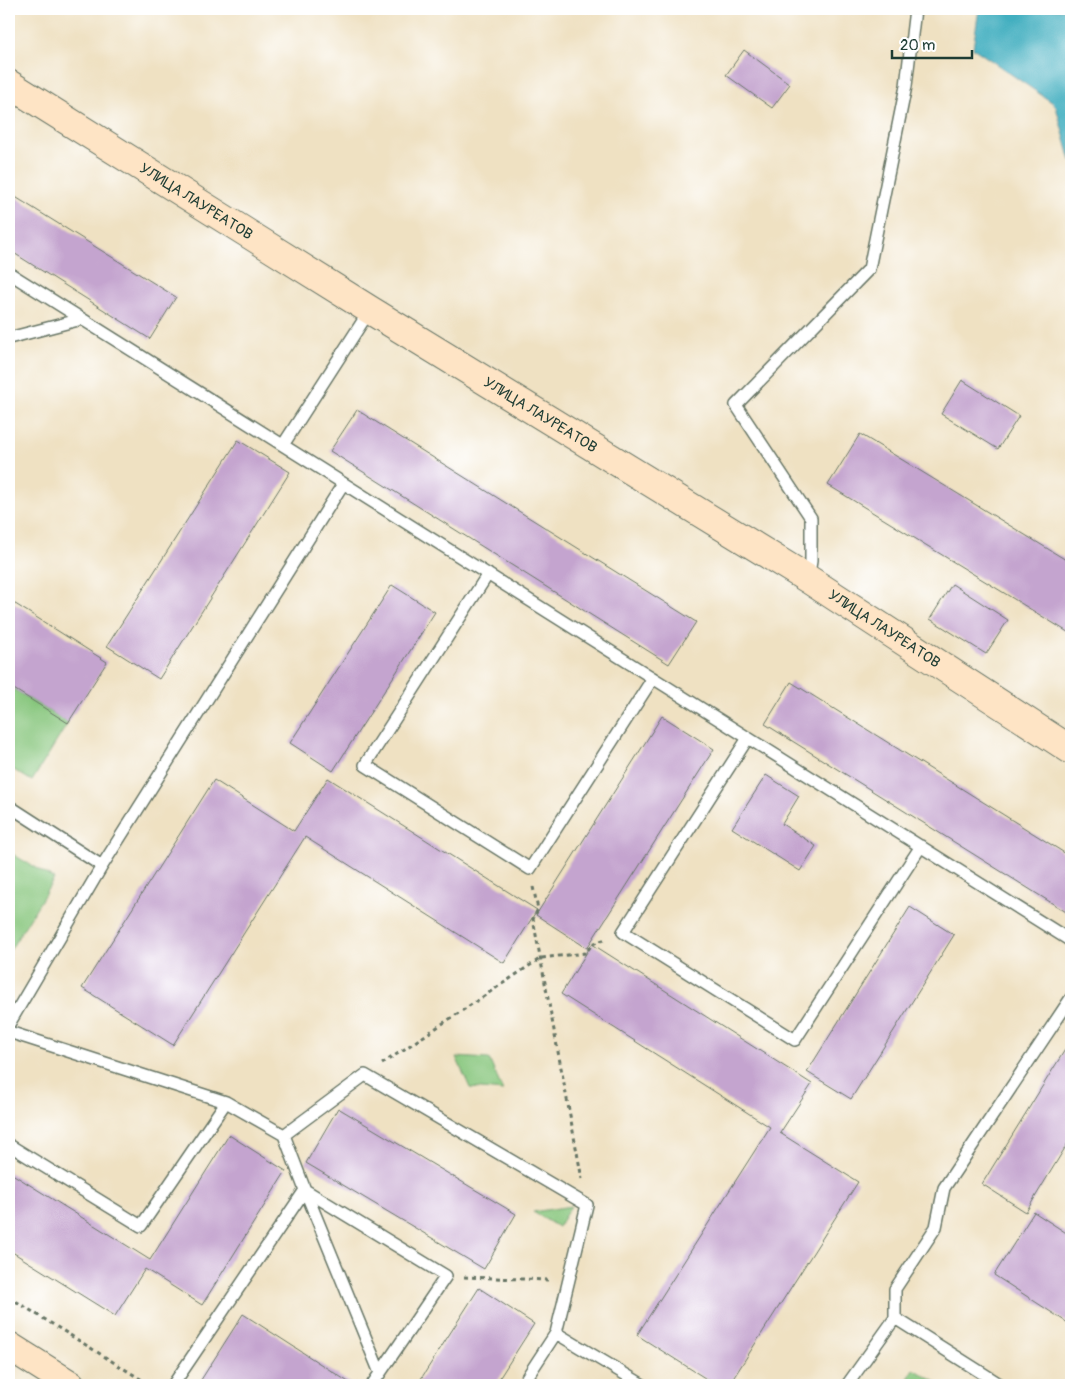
<svg xmlns="http://www.w3.org/2000/svg" width="1080" height="1394" font-family="Pangolin,sans-serif">
  <style>
    .green { fill: #87c67d; stroke: #538258 }
    .water { fill: #42afc0; stroke: #30767a }
    .building { fill: #c4a4cf }
    .lines { fill: none; stroke-linecap: round; stroke-linejoin: round }
    .lane-casing { stroke: #687666; stroke-width: 14 }
    .secondary-casing { stroke: #687666; stroke-width: 30 }
    .path { stroke: #687666; stroke-width: 3; stroke-dasharray: 4 4; stroke-linecap: butt }
    .lane { stroke: #fff; stroke-width: 11 }
    .secondary { stroke: #fee4c5; stroke-width: 28 }
    .labels { text-anchor: middle; dominant-baseline: central; stroke-width: 4; stroke-linejoin: round; paint-order: stroke }
    .street-label { font-size: 15px; fill: #1f3d34; stroke: #fff }
  </style>
  <rect width="100%" height="100%" fill="#fff"/>
  <filter id="ink" filterUnits="userSpaceOnUse"><feTurbulence type="fractalNoise" baseFrequency=".02" numOctaves="2"/><feDisplacementMap in="SourceGraphic" scale="10" xChannelSelector="R" yChannelSelector="G"/><feConvolveMatrix kernelMatrix="1 2 1 2 8 2 1 2 1" color-interpolation-filters="sRGB"/></filter>
  <filter id="wash" filterUnits="userSpaceOnUse"><feTurbulence type="fractalNoise" baseFrequency=".0096" numOctaves="4" result="noise"/><feDisplacementMap in="SourceGraphic" scale="20" xChannelSelector="R" yChannelSelector="G"/><feGaussianBlur stdDeviation="1.12" result="paint"/><feColorMatrix in="noise" values="0 0 0 0 0 0 0 0 0 0 0 0 0 0 0 0 0 1.4 0 .05"/><feComposite in="paint" operator="in"/></filter>
  <g filter="url(#wash)">
    <rect width="100%" height="100%" fill="#efe1c2"/>
    <path class="green" d="M 9,686 L 68,723 L 32,781 L 9,767 Z
      M 9,852 L 54,879 L 9,952 Z
      M 456,1057 L 489,1059 L 503,1091 L 470,1088 Z
      M 571,1206 L 558,1227 L 533,1212 Z
      M 914,1369 L 941,1385 L 904,1385 Z"/>
    <path class="water" d="M 979,9 L 1071,9 L 1071,161 L 1056,107 L 1053,103 L 973,48 Z"/>
    <g id="blocks">
      <path class="building" d="M 744,50 L 790,84 L 772,108 L 726,75 Z
        M 9,193 L 176,297 L 150,339 L 9,250 Z
        M 962,380 L 1019,416 L 998,449 L 941,414 Z
        M 357,410 L 696,622 L 669,664 L 330,451 Z
        M 860,434 L 1071,563 L 1071,634 L 828,485 Z
        M 238,440 L 290,472 L 159,679 L 107,646 Z
        M 952,584 L 1008,620 L 986,654 L 930,619 Z
        M 392,585 L 435,612 L 333,771 L 290,743 Z
        M 9,600 L 107,662 L 68,723 L 9,686 Z
        M 791,682 L 1071,857 L 1071,915 L 765,724 Z
        M 662,716 L 714,749 L 587,948 L 536,915 Z
        M 766,775 L 799,796 L 782,824 L 816,846 L 800,871 L 732,828 Z
        M 328,778 L 537,910 L 504,963 L 305,837 L 173,1045 L 82,988 L 214,780 L 294,831 Z
        M 910,907 L 954,935 L 851,1099 L 807,1072 Z
        M 592,944 L 812,1084 L 780,1133 L 858,1182 L 729,1385 L 716,1385 L 637,1335 L 770,1127 L 561,994 Z
        M 1071,1040 L 1071,1138 L 1026,1212 L 982,1184 Z
        M 338,1108 L 516,1214 L 484,1269 L 306,1163 Z
        M 229,1135 L 286,1171 L 202,1305 L 145,1269 L 115,1316 L 9,1250 L 9,1172 L 150,1260 Z
        M 1034,1212 L 1071,1236 L 1071,1325 L 994,1275 Z
        M 479,1288 L 534,1324 L 495,1385 L 417,1385 Z
        M 243,1314 L 350,1383 L 348,1385 L 201,1385 L 199,1383 Z"/>
    </g>
  </g>
  <g filter="url(#ink)">
    <use href="#blocks" fill-opacity="0" stroke="#687666" stroke-width="1"/>
    <g class="lines">
      <g class="lane-casing">
        <path id="lane" d="M 9,273 L 1071,941
          M 9,338 L 82,319
          M 283,445 L 370,310
          M 488,574 L 365,765 L 530,869 L 653,678
          M 808,579 L 811,561 L 811,518 L 736,405 L 869,269 L 906,86 L 915,9
          M 748,738 L 623,932 L 795,1040 L 921,846
          M 9,806 L 102,866 L 9,1024
          M 102,866 L 343,484
          M 9,1032 L 226,1102 L 284,1135 L 305,1190 L 380,1373
          M 284,1135 L 365,1075 L 587,1205 L 556,1333 L 522,1385
          M 9,1145 L 141,1226 L 226,1102
          M 895,1318 L 895,1289 L 936,1227 L 944,1188 L 1071,998
          M 556,1333 L 643,1385
          M 173,1385 L 305,1190 L 446,1276 L 372,1385
          M 847,1385 L 895,1318 L 1001,1385"/>
      </g>
      <g class="secondary-casing">
        <g id="secondary">
          <path id="s1" d="M 9,84 L 370,310 L 808,579 L 1071,750"/>
          <path d="M 9,1346 L 71,1385"/>
        </g>
      </g>
      <path class="path" d="M 533,887 L 538,909 L 533,919 L 582,1179
        M 382,1064 L 541,958 L 586,953 L 592,944 L 606,939
        M 464,1277 L 550,1280
        M 9,1297 L 142,1380 L 146,1385"/>
      <use href="#lane" class="lane"/>
      <use href="#secondary" class="secondary"/>
    </g>
  </g>
  <g class="labels">
    <g class="street-label">
      <text stroke="none"><textPath href="#s1" startOffset="221">УЛИЦА ЛАУРЕАТОВ</textPath></text>
      <text stroke="none"><textPath href="#s1" startOffset="626">УЛИЦА ЛАУРЕАТОВ</textPath></text>
      <text stroke="none"><textPath href="#s1" startOffset="1031">УЛИЦА ЛАУРЕАТОВ</textPath></text>
    </g>
  </g>
  <rect width="1080" height="1394" fill="none" stroke="#fff" stroke-width="30"/>
  <path d="M892 50v8h80v-8" fill="none" stroke="#1f3d34" stroke-width="2.5"/>
  <text x="900" y="50" font-size="15" fill="#1f3d34" stroke="#ffffff" stroke-width="4" paint-order="stroke">20 m</text>
</svg>
